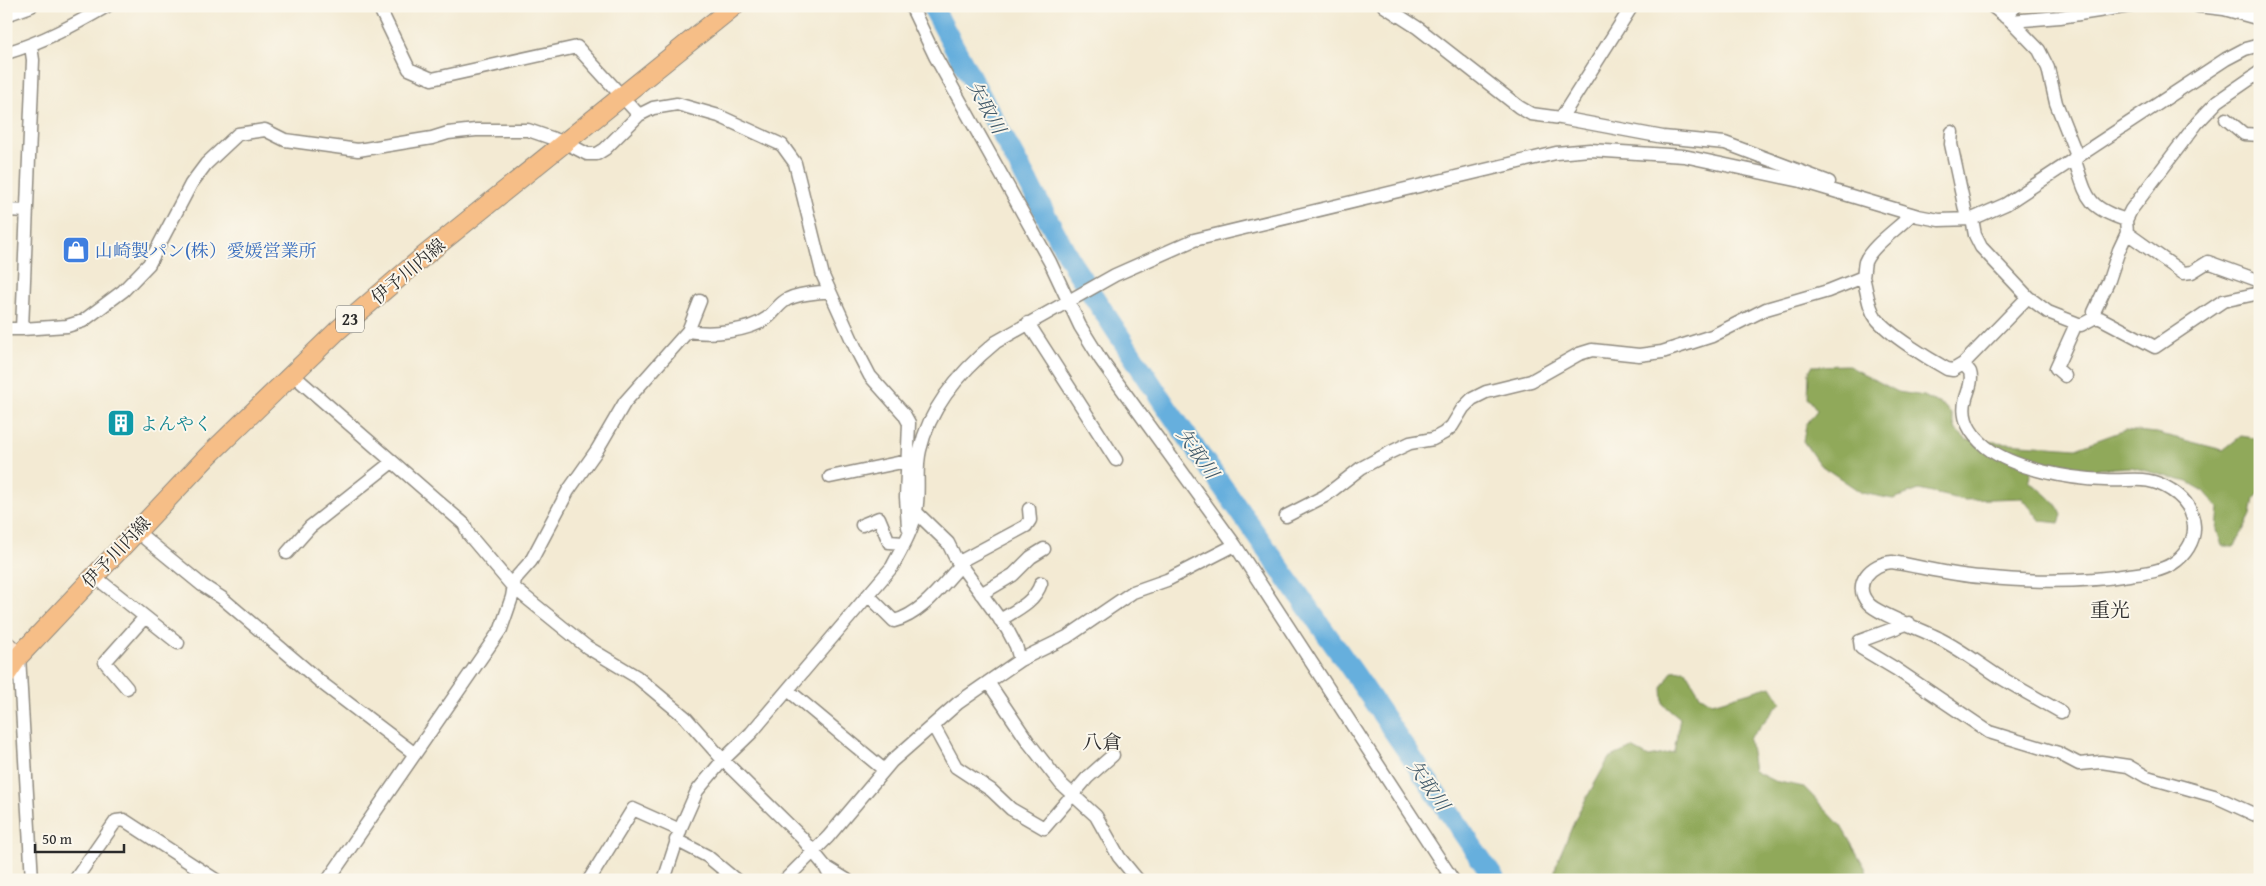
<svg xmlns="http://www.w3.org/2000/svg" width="2266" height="886" font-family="'Gentium Book Plus','Noto Serif JP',serif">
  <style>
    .forest { fill: #90a95a; stroke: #5e6a42 }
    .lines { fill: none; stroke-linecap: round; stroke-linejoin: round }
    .river { stroke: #66afdd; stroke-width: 21 }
    .street-casing { stroke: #8f8a7f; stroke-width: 15 }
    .secondary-casing { stroke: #8f8a7f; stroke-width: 20 }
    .primary-casing { stroke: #8f8a7f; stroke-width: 21 }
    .street { stroke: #fff; stroke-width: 12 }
    .secondary { stroke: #fbe5cf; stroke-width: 18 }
    .primary { stroke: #f6be87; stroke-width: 19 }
    .labels { text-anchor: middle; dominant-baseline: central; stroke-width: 4; stroke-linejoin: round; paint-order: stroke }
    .shield { fill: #fbf7ec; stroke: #696865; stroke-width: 1 }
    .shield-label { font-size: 16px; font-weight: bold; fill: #2b2b2b }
    .shop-label { font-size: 18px; fill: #366cbe; stroke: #fbf7ec; text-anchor: start }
    .street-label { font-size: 18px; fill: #2b2b2b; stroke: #fbf7ec }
    .culture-label { font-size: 18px; fill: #0d838f; stroke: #fbf7ec; text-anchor: start }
    .water-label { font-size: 19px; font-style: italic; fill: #405969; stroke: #fbf7ec }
    .quarter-label { font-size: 20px; fill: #2b2b2b; stroke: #fbf7ec }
  </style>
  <rect width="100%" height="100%" fill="#fbf7ec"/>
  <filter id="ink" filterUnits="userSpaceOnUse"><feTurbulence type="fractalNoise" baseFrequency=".02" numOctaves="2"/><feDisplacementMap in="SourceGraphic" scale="10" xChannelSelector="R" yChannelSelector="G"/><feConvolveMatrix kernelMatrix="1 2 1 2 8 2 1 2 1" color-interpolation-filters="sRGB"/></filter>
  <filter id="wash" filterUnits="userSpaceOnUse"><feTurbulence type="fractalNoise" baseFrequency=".0096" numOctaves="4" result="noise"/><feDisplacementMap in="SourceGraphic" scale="20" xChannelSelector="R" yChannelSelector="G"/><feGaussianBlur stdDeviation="1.12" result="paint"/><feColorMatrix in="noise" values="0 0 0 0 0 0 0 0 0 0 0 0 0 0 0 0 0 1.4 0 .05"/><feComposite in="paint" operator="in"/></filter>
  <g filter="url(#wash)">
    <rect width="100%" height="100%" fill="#f3ead3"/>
    <path class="forest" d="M 1847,365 L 1898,392 L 1924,396 L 1944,406 L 1951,414 L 1956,430 L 1967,440 L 2076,448 L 2125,430 L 2157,433 L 2223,450 L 2241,436 L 2260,439 L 2260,493 L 2254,499 L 2251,515 L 2235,546 L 2222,546 L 2217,530 L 2219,508 L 2204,491 L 2188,482 L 2131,467 L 2085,470 L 2032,463 L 2029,481 C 2042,491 2056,500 2062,515 L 2059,523 L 2041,521 L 2022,498 L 1964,500 L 1919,490 L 1893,499 L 1862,493 L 1819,464 L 1803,441 L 1806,425 L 1817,410 L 1808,398 L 1809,372 L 1812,366 Z
      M 1685,670 L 1700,695 L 1712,703 L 1771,686 L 1781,702 L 1749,739 L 1754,771 L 1774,781 L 1804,787 L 1841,826 L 1866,869 L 1868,880 L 1553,880 L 1557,862 L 1578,813 L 1609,758 L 1632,748 L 1649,757 L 1674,752 L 1680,718 L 1663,704 L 1662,688 L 1672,671 Z"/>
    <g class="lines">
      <path class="river" d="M 932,6 L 1074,267 L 1167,408 L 1356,676 L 1495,880"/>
    </g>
  </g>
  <g filter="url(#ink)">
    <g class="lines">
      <g class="street-casing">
        <path id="street" d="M 384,6 L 382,13 L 409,69 L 432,79 L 577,47 L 639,115 L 653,108 L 677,104 L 719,116 L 782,145 L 795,163 L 823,276 L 856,349 L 870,376 L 904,414 L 909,423 L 906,497 L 908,527
          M 911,6 L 935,56 L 1050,262 L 1080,326 L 1101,360 L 1235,545 L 1453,880
          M 1384,6 L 1418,28 L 1519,107 L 1531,114 L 1561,118 L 1632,6
          M 1992,6 L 2011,21 L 2039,50 L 2048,68 L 2056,103 L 2077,156
          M 2198,6 L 2224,9 L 2260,19
          M 6,15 L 31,6
          M 2005,17 L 2016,6
          M 2011,21 L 2060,17 L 2130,6
          M 6,53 C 43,42 74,25 107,6
          M 1561,118 L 1663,137 L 1725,143 L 1829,182
          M 2226,119 L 2244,134 L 2260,135
          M 1952,132 L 1951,144 L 1967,219
          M 2074,158 C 2087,196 2085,207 2126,220
          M 6,210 L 27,211
          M 1972,219 L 1975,235 L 1981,247 L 2028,297 L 2048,312 L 2081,325 L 2094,318 L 2100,318 L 2155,347 L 2223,301 L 2260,293
          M 2127,233 L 2183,273 L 2192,272 L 2208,262 L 2260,281
          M 1863,277 C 1864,272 1864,266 1865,262 C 1871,246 1900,227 1912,214
          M 2028,297 L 1963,364 C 1965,366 1969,370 1970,372 C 1973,381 1968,391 1966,398 C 1960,418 1971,435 1986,447 C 2014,469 2070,479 2105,480 C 2130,482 2147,474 2171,490 C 2184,498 2193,510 2194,526 C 2195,541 2185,556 2172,564 C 2159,572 2143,573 2129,575 C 2080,583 2031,582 1981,577 C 1952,575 1922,567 1892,562 C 1872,563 1851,584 1868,603 C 1877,614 1924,630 1940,639 C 1960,649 1978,663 1998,676 C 2018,688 2040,700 2061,712
          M 2094,318 L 2094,312 L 2109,280 L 2119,250 L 2127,233 L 2126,220 L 2131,210 L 2197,123 L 2218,101 L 2260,72
          M 1028,323 L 1116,460
          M 6,329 L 22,329 L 33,60 L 31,46
          M 22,329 L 67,326 L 83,321 L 123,291 L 149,264 L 191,184 L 206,164 L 238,134 L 265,130 L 285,140 L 358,150 L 432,138 L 448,133 L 476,130 L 528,130 L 566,143 L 587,154 L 597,154 L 605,149 L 639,115
          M 688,331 L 700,301
          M 292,374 L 464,524 L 469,535 L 513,587 L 587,647 L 637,677 L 685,717 L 723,760 L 802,838 L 824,865 L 832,880
          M 2065,376 L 2056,368 L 2076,324
          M 830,477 L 907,461
          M 916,512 L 948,543 L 956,559 L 1007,629 L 1016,646 L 1020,660
          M 1286,516 L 1325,496 L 1361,468 L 1391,452 L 1410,443 L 1433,439 L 1444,433 L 1452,426 L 1463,408 L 1472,399 L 1486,392 L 1531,381 L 1579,354 L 1592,350 L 1639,355 L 1662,352 L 1712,336 L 1766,309 L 1828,291 L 1863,277 C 1867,291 1868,307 1876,318 C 1888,334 1929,359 1947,369 L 1953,370 L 1963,364
          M 862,525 L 879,518 L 889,542 L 904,543
          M 136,531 L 202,585 L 222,598 L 323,684 L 415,754
          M 287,553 L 310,527 L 392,462
          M 959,562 L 1026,526 L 1030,520 L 1029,509
          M 94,576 L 178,643
          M 981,594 L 1013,575 L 1031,557 L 1044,549
          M 868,595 L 894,621 C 922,614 941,586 961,565
          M 1000,620 C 1016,610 1035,602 1041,583
          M 1909,623 L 1860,641 L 1861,648 L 1896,669 L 1989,732 L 2058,753 L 2079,764 L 2101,762 L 2128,766 L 2147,777 L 2214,796 L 2260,817
          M 19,656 L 32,880
          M 988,682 L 1029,743 L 1061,784 L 1096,816 L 1119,857 L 1138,880
          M 127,688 L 105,662 L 145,617
          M 788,690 L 883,769
          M 933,725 L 956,767 L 991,790 L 1011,809 L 1044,828 L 1087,778 L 1113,755
          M 676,840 L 707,856 L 736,880
          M 826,867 L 847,880
          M 75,880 L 116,821 L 124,820 L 216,880
          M 328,880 L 501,629 L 512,597 L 515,579 L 531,561 L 568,491 L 597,450 L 625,402 L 688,331 C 710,335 748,332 767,318 C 775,312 779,303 788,299 C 800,293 816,293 830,291
          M 589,880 L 633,809 L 680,830
          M 664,880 L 682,825 L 697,791 L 723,760 L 751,733 L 892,567 C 901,550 913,530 916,511 C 920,491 915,470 920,450 C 930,406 962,370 996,342 L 1115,275 L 1194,240 L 1556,153 L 1590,150 L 1684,156 L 1801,181 L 1918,216 L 1939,220 L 1972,219 L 2006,204 L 2226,59 L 2245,49 L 2260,45
          M 785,880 L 828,837 L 892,761 L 958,703 L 1020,660 L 1067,637 L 1133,592 L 1167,580 L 1235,545"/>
      </g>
      <g class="secondary-casing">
        <path id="secondary" d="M 6,645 L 19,656"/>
      </g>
      <g class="primary-casing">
        <path id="primary" d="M 6,675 L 19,656 L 208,456 L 338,330 L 424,256 L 734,6"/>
      </g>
      <use href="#street" class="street"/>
      <use href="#secondary" class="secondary"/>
      <use href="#primary" class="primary"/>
    </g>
  </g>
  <defs>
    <g id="shop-square" transform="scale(1.4375)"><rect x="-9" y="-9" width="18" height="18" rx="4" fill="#3f7fe0" stroke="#fbf7ec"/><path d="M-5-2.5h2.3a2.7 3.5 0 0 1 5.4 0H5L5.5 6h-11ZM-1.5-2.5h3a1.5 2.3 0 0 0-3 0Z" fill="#fff"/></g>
    <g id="building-square" transform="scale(1.4375)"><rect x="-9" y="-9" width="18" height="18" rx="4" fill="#0f9aa8" stroke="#fbf7ec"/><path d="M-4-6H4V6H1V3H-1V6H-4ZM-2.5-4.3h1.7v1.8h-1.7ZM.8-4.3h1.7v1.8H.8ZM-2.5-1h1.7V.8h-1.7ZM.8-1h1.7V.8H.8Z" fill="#fff"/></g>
  </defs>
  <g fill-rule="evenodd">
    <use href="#shop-square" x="76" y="250"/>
    <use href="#building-square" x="121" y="423"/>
  </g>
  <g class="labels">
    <rect class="shield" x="336" y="305.5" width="28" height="27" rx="4"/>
    <g class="shield-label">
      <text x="350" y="319">23</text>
    </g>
    <g class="shop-label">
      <text x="95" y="250">山崎製パン(株）愛媛営業所</text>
    </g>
    <g class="street-label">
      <text transform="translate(408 271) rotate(-40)">伊予川内線</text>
      <text transform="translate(116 552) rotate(-47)">伊予川内線</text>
    </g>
    <g class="culture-label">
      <text x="140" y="423">よんやく</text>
    </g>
    <g class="water-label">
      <text transform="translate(987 107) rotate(61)">矢取川</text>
      <text transform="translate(1198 453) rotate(55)">矢取川</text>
      <text transform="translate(1429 785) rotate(55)">矢取川</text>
    </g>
    <g class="quarter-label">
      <text x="2110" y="609">重光</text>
      <text x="1102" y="741">八倉</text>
    </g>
  </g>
  <rect width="2266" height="886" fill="none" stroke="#fbf7ec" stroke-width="25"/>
  <path d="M35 844v8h89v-8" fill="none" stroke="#2b2b2b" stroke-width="2.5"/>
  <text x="42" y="844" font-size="15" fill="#2b2b2b" stroke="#fbf7ec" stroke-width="4" paint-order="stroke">50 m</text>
</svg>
